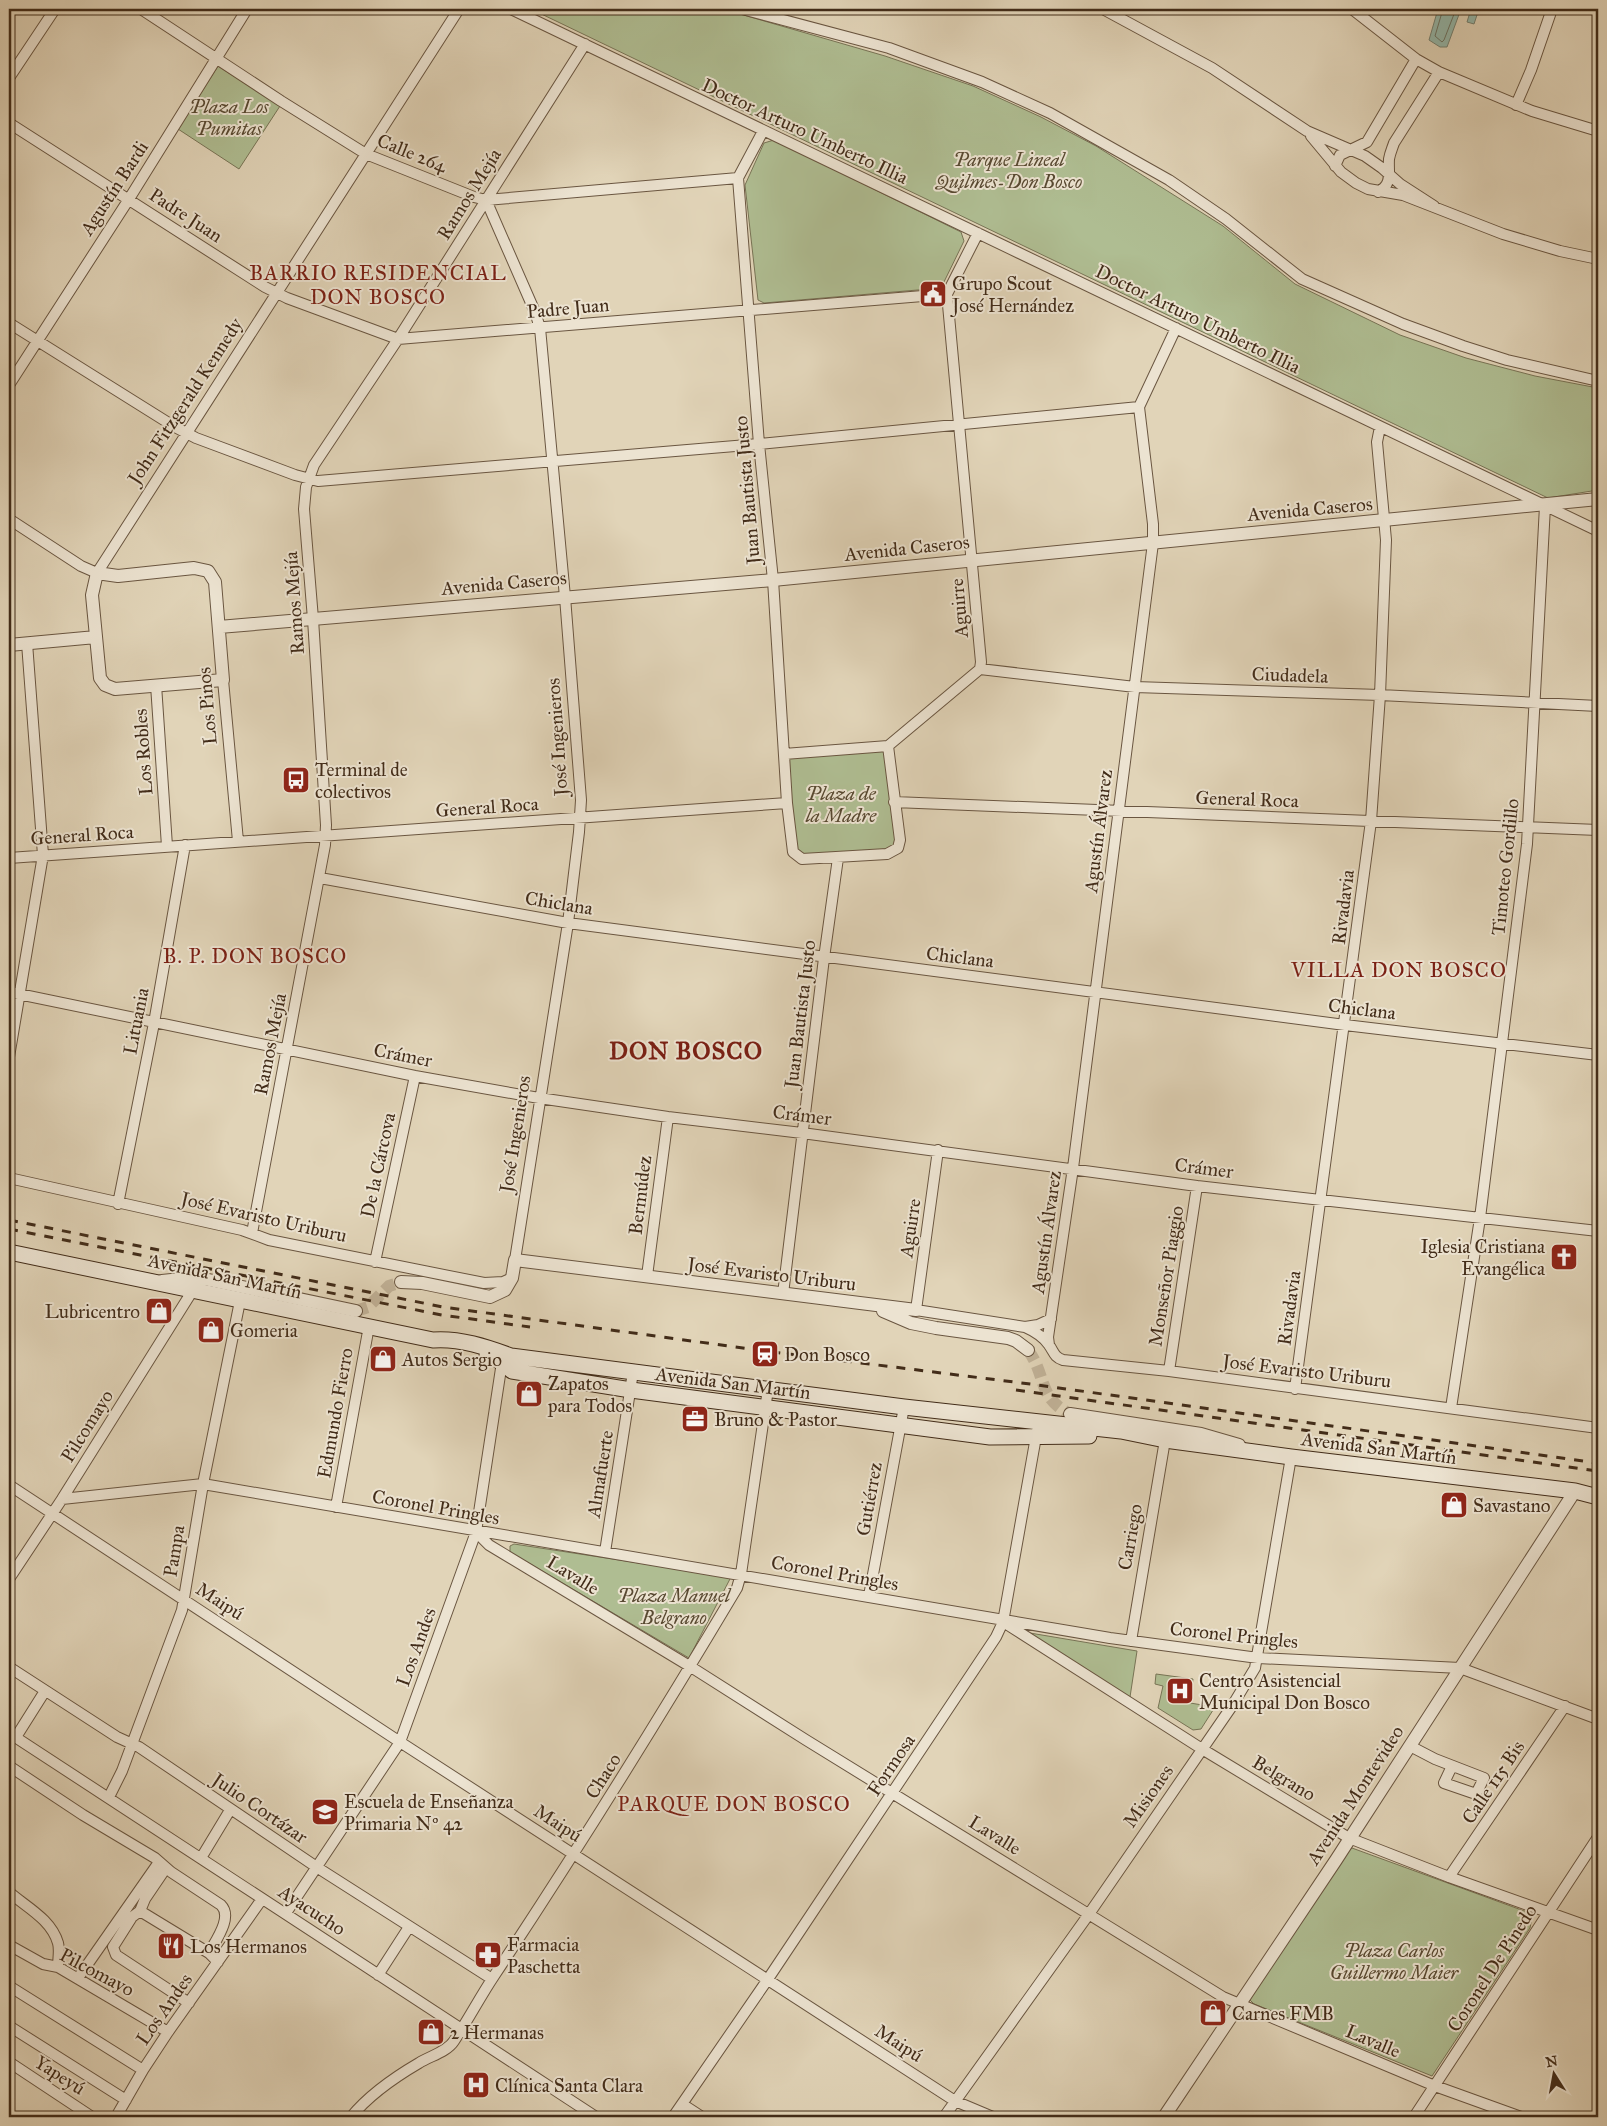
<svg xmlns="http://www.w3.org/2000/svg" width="1607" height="2126" font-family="'IM FELL Great Primer',serif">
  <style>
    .green { fill: #afbd92; stroke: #787456 }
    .water { fill: #95b8ab; stroke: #748071 }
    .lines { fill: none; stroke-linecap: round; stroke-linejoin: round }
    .shore { stroke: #6c7262; stroke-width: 1 }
    .tertiary-tunnel { stroke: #c1b298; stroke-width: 12; stroke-dasharray: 12 6; stroke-linecap: butt }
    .minor-casing { stroke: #6a5641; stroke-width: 12 }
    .tertiary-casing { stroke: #6a5641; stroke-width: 14 }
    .secondary-casing { stroke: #422c19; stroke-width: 17 }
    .minor { stroke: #ece3d1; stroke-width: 10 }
    .tertiary { stroke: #ece3d1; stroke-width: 12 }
    .secondary { stroke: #ece3d1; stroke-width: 15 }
    .rail { stroke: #422c19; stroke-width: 3; stroke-dasharray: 9 9; stroke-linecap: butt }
    .labels { text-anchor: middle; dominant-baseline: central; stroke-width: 4; stroke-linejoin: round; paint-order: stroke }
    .park-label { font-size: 19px; font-style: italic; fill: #584931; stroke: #ece3d1 }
    .street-label { font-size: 19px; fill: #422c19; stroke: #ece3d1 }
    .poi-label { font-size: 19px; fill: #422c19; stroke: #ece3d1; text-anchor: start }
    .quarter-label { font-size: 21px; letter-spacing: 1px; fill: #7a1f14; stroke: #ece3d1 }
    .district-label { font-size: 24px; font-weight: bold; letter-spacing: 1px; fill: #7a1f14; stroke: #ece3d1 }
  </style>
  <rect width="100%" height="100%" fill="#e1d4b8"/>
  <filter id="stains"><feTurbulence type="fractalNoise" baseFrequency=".004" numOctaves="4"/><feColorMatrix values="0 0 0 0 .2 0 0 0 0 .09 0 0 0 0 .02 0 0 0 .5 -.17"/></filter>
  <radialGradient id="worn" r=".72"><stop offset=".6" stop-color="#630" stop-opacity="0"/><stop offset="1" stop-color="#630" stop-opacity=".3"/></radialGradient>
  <path class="green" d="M 531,9 L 729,9 L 747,16 L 885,56 L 973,86 L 1041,117 L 1096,146 L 1223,226 L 1295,284 L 1400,335 L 1466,358 L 1535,376 L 1598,388 L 1598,490 L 1548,498 Z
    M 218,66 L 280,106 L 239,169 L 178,129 Z
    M 774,140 L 961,232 L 964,241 L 941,288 L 764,303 L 758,300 L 745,185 L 764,143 Z
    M 888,746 L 898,848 L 797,857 L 784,754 Z
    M 514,1544 L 731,1577 L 689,1658 L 510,1552 L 510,1546 Z
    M 1024,1632 L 1137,1651 L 1130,1697 Z
    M 1156,1674 L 1193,1679 L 1190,1703 L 1215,1707 L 1201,1729 L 1193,1730 L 1158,1708 L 1163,1686 L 1155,1684 Z
    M 1352,1848 L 1527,1912 L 1532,1918 L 1530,1928 L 1432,2076 L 1254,2004 L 1249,1999 L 1346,1853 Z"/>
  <path class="water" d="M 1438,9 L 1461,9 L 1447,47 L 1440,47 L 1429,40 Z
    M 1471,9 L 1479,9 L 1474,24 L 1467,22 Z"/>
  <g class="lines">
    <path class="shore" d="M 1443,9 L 1435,36 L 1442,42 L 1444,40 L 1456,9"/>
    <path class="tertiary-tunnel" d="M 356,1311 L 368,1307 L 389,1286 L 401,1282
      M 1028,1350 C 1047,1376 1037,1397 1070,1414"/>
    <g class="minor-casing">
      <path id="minor" d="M 141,9 L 281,101 L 366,154 L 474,197 L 486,200 L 738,178
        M 511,9 L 1598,531
        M 742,9 L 889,48 L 982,82 L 1050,113 L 1169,180 L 1226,219 L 1302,279 L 1403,324 L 1463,346 L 1507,360 L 1598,381
        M 1103,9 L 1212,68 L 1307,131 L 1365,156 L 1382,168 L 1400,184 L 1434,206
        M 1352,9 L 1416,59 L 1439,72 L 1532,111 L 1598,131
        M 9,78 L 55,9
        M 1516,105 L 1531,70 L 1552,9
        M 9,123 L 265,287 L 287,298 L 398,339 L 947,294
        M 763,131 L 738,178 L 759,444 L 773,580 L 787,803 L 793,852 L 802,859 L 887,854 L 898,848 L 900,840 L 888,746 L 980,669 L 981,662 L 947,294 L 978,233
        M 1311,136 L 1341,172 L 1356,183 L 1368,189 L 1403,195 L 1503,234 L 1560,251 L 1598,259
        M 1335,166 L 1340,155 L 1367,142 L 1416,59
        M 1378,192 C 1393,184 1388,173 1389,159 C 1390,153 1392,149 1394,143 L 1439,72
        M 486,200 L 535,312 L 540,328 L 565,597 L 581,800 L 579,832 L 568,923 L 515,1260
        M 9,323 L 175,427 L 196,438 L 295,475 L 318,481 L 759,444 L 1139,407
        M 9,385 L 129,199 L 247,9
        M 9,519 L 81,566 L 97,573 L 459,9
        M 980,669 L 1135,687 L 1380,695 L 1598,706
        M 223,680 L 238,841
        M 156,685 L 167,846
        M 784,754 L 888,746
        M 894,802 L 1598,830
        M 9,858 L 787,803
        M 320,878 L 568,923 L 1345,1025 L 1598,1055
        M 9,992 L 415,1076 L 539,1098 L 668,1117 L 802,1133 L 1197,1186 L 1598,1231
        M 9,1057 L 43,855 L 27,643
        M 938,1150 L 916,1310 L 1025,1327 L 1038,1325 L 1051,1319
        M 9,1178 L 242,1230 L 269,1240 L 484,1283 L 503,1282 L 512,1278
        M 118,1204 L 154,1023 L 185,845
        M 252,1233 L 325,845 L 326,825 L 313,619 L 304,509 L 306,487 L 314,465 L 398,339 L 585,44
        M 375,1262 L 415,1076
        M 647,1276 L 668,1117
        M 783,1294 L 824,958 L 838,858
        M 1025,1327 C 1034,1331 1043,1336 1049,1345 C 1054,1352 1054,1357 1063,1360 L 1169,1371 L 1598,1428
        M 1049,1345 L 1048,1337 L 1073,1168 L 1153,543 L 1153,524 L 1139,407 L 1176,328
        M 1169,1371 L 1197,1186
        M 1295,1389 L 1371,821 L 1380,695 L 1386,540 L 1377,442 L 1380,427
        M 1451,1408 L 1480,1218 L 1527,844 L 1545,506
        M 9,1485 L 400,1742 L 955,2101 L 993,2117
        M 62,1499 L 203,1484 L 1110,1638 L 1258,1658 L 1460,1668 L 1598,1719
        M 336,1507 L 369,1326
        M 476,1532 L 489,1545 L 691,1667 L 806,1740 L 1223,1997 L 1435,2086 L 1521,2117
        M 605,1552 L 633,1372
        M 9,1579 L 62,1499 L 193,1290
        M 869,1596 L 904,1407
        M 1008,1625 L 1202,1749 L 1349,1838 L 1449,1877 L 1598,1930
        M 1131,1641 L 1165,1440
        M 9,1667 L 117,1737 L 139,1747 L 318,1868 L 492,1979
        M 9,1733 L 596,2117
        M 16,1737 L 45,1691
        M 1410,1746 L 1435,1759 L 1484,1778 L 1476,1794 L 1444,1783 L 1452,1766
        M 9,1766 L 83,1815 L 155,1858 L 171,1872 L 221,1905 C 233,1917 216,1940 209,1953 L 218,1962
        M 109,1797 L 122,1771 L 182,1610 L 203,1484 L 240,1301
        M 201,1858 L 230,1810
        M 166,1868 L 145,1899 L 140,1911 L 132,1917 L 113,1947 L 116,1955 L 189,2003
        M 1449,1877 L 1565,1706
        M 9,1892 C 26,1907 51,1919 58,1943 C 60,1950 58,1959 58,1967
        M 140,1911 L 209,1953
        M 286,1913 L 400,1742 L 476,1532 L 502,1362
        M 9,1945 L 43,1964 L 58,1967 L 168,2032
        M 378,1975 L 409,1927
        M 78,1978 L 159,1862
        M 9,1986 L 143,2070
        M 9,2026 L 126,2100
        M 9,2062 L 92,2117
        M 682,2104 L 702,2117
        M 116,2117 L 143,2070 L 168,2032 L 262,1899
        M 351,2117 C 369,2095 395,2077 419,2063 C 430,2056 447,2052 454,2041 C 468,2020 480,1997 494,1976 C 578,1849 659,1719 737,1588 L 741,1574 L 768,1389
        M 673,2117 L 768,1979 L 996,1637 L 1003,1622 L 1037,1431
        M 944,2117 L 1089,1914 L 1232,1706 L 1255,1668 L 1291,1457
        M 1414,2117 L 1598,1837"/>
    </g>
    <g class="tertiary-casing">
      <path id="tertiary" d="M 194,568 L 208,571 L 215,582 L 223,680 L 115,689 L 105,685 L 100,678 L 92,595 L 97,573 L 118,576 Z
        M 219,627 L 773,580 L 1598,499
        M 9,645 L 96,637
        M 162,1281 L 181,1279 L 204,1279 L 356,1311
        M 401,1282 L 422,1283 L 490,1297 L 505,1290 L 512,1278 L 515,1260 L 916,1310
        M 883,1311 L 911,1323 L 936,1328 L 1008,1338 L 1016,1341 L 1028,1350
        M 1070,1414 L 1201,1434 L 1239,1445
        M 1164,2117 L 1336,1860 L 1575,1491"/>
    </g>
    <g class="secondary-casing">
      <path id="secondary" d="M 9,1252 L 433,1340 C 460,1338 486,1347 511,1356 L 904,1407 L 1121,1431 L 1165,1440 L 1291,1457 L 1575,1491 L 1598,1497
        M 487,1356 L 497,1359 L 512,1371 L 631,1390 L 990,1437 L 1089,1436"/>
    </g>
    <use href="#minor" class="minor"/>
    <use href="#tertiary" class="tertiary"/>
    <use href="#secondary" class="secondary"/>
    <path class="rail" d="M 9,1220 L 443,1307 L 765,1351 L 1038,1385 L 1598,1463
      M 9,1229 L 442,1315 L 530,1327
      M 1016,1390 L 1598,1471"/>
  </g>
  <defs>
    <g id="civic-square" transform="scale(1.4375)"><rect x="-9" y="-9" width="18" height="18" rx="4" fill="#8f2418" stroke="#ece3d1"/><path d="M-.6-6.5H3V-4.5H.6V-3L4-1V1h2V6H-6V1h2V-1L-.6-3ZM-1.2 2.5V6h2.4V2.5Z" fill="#fff"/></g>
    <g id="bus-square" transform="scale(1.4375)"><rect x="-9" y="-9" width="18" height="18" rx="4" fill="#8f2418" stroke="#ece3d1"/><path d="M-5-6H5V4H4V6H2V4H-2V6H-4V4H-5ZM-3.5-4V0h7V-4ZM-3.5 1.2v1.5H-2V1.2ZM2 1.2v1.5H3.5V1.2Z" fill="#fff"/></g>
    <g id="church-square" transform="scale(1.4375)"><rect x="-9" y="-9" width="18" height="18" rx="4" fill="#8f2418" stroke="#ece3d1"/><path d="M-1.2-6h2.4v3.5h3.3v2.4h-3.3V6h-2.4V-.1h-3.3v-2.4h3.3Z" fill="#fff"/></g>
    <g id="shop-square" transform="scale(1.4375)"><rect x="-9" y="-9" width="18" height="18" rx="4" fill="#8f2418" stroke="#ece3d1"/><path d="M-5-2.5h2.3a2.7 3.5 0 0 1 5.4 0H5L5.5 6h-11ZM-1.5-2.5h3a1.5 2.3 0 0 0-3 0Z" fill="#fff"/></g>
    <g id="station-square" transform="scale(1.4375)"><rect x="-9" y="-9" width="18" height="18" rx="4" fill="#8f2418" stroke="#ece3d1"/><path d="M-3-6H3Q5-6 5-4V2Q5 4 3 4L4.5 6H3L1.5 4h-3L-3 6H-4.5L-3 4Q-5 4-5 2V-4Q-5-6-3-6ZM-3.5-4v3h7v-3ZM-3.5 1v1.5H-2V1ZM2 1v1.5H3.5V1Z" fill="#fff"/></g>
    <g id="office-square" transform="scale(1.4375)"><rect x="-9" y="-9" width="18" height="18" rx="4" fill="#8f2418" stroke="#ece3d1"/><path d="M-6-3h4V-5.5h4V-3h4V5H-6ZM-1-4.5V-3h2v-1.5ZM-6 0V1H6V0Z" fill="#fff"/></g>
    <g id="hospital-square" transform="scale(1.4375)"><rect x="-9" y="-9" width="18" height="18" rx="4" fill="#8f2418" stroke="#ece3d1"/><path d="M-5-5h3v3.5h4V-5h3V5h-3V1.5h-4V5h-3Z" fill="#fff"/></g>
    <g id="school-square" transform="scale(1.4375)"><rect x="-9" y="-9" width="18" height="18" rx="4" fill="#8f2418" stroke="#ece3d1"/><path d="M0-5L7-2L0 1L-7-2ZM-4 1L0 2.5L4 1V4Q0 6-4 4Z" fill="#fff"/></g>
    <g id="restaurant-square" transform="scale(1.4375)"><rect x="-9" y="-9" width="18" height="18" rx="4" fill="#8f2418" stroke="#ece3d1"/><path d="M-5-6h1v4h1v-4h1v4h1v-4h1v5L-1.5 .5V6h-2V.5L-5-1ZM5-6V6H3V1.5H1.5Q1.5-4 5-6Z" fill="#fff"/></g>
    <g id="pharmacy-square" transform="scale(1.4375)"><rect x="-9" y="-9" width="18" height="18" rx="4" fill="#8f2418" stroke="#ece3d1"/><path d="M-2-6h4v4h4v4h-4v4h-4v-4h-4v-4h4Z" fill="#fff"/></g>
  </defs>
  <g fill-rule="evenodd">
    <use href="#civic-square" x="933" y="294"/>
    <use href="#bus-square" x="296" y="780"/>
    <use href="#church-square" x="1564" y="1257"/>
    <use href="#shop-square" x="159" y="1311"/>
    <use href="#shop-square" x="211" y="1330"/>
    <use href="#station-square" x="765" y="1354"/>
    <use href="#shop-square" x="383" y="1359"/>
    <use href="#shop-square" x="529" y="1394"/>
    <use href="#office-square" x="695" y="1419"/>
    <use href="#shop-square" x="1454" y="1505"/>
    <use href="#hospital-square" x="1180" y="1691"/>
    <use href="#school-square" x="325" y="1812"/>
    <use href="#restaurant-square" x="171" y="1946"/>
    <use href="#pharmacy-square" x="488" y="1955"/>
    <use href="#shop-square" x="1213" y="2013"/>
    <use href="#shop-square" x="431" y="2032"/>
    <use href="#hospital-square" x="476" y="2085"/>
  </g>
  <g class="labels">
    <g class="park-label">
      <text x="229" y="106">Plaza Los<tspan x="229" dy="22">Pumitas</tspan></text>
      <text x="1009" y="159">Parque Lineal<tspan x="1009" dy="22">Quilmes-Don Bosco</tspan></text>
      <text x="841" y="793">Plaza de<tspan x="841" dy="22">la Madre</tspan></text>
      <text x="674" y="1595">Plaza Manuel<tspan x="674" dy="22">Belgrano</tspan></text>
      <text x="1394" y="1950">Plaza Carlos<tspan x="1394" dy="22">Guillermo Maier</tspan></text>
    </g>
    <g class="street-label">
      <text transform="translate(805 131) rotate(25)">Doctor Arturo Umberto Illia</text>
      <text transform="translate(412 153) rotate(22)">Calle 264</text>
      <text transform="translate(114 188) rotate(-57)">Agustín Bardi</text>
      <text transform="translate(469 194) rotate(-58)">Ramos Mejía</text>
      <text transform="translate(186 215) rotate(33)">Padre Juan</text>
      <text transform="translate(568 308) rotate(-5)">Padre Juan</text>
      <text transform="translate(1198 319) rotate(26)">Doctor Arturo Umberto Illia</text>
      <text transform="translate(185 401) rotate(-57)">John Fitzgerald Kennedy</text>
      <text transform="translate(747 490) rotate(-95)">Juan Bautista Justo</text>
      <text transform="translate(1310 509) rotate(-5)">Avenida Caseros</text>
      <text transform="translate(907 548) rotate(-6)">Avenida Caseros</text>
      <text transform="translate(504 583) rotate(-5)">Avenida Caseros</text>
      <text transform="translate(294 603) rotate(-94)">Ramos Mejía</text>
      <text transform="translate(959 608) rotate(-95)">Aguirre</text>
      <text transform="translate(1290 675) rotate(2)">Ciudadela</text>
      <text transform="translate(207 706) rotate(-95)">Los Pinos</text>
      <text transform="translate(557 737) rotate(-94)">José Ingenieros</text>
      <text transform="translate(143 752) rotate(-94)">Los Robles</text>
      <text transform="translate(1247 799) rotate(2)">General Roca</text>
      <text transform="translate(487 807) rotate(-4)">General Roca</text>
      <text transform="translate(1098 831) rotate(-83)">Agustín Álvarez</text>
      <text transform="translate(82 835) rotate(-4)">General Roca</text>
      <text transform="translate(1505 867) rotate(-84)">Timoteo Gordillo</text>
      <text transform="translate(559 903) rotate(9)">Chiclana</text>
      <text transform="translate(1343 907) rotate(-83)">Rivadavia</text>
      <text transform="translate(960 957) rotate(7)">Chiclana</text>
      <text transform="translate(1362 1009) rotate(7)">Chiclana</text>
      <text transform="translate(800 1014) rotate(-83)">Juan Bautista Justo</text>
      <text transform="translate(136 1021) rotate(-79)">Lituania</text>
      <text transform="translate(270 1044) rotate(-79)">Ramos Mejía</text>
      <text transform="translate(403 1055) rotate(11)">Crámer</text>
      <text transform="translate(802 1115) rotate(7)">Crámer</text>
      <text transform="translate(515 1134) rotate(-81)">José Ingenieros</text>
      <text transform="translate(378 1165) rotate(-78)">De la Cárcova</text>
      <text transform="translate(1204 1168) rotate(7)">Crámer</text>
      <text transform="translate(640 1195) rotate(-83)">Bermúdez</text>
      <text transform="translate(264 1217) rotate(13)">José Evaristo Uriburu</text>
      <text transform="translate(910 1228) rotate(-82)">Aguirre</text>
      <text transform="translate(1046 1232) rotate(-82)">Agustín Álvarez</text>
      <text transform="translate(772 1274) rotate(7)">José Evaristo Uriburu</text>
      <text transform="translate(225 1276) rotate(12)">Avenida San Martín</text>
      <text transform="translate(1166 1276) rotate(-81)">Monseñor Piaggio</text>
      <text transform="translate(1289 1308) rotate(-82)">Rivadavia</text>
      <text transform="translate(1307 1371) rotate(7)">José Evaristo Uriburu</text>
      <text transform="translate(733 1383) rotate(7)">Avenida San Martín</text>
      <text transform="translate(335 1413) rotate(-80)">Edmundo Fierro</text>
      <text transform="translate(87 1426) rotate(-58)">Pilcomayo</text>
      <text transform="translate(1379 1448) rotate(7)">Avenida San Martín</text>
      <text transform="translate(600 1474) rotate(-81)">Almafuerte</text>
      <text transform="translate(869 1499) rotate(-80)">Gutiérrez</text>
      <text transform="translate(436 1507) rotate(10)">Coronel Pringles</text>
      <text transform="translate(1130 1537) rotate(-80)">Carriego</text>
      <text transform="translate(174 1551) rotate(-81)">Pampa</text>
      <text transform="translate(835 1573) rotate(10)">Coronel Pringles</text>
      <text transform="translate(573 1575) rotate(31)">Lavalle</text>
      <text transform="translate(220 1601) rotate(33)">Maipú</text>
      <text transform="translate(1234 1635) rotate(6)">Coronel Pringles</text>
      <text transform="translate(416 1647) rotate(-70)">Los Andes</text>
      <text transform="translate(891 1765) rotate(-56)">Formosa</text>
      <text transform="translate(603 1776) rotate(-58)">Chaco</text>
      <text transform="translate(1284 1778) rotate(31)">Belgrano</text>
      <text transform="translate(1493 1782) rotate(-56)">Calle 115 Bis</text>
      <text transform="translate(1355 1795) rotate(-57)">Avenida Montevideo</text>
      <text transform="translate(1148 1796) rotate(-55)">Misiones</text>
      <text transform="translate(260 1808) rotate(34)">Julio Cortázar</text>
      <text transform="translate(558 1823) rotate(33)">Maipú</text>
      <text transform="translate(995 1835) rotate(32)">Lavalle</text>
      <text transform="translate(312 1910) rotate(33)">Ayacucho</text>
      <text transform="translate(1492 1968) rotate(-57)">Coronel De Pinedo</text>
      <text transform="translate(97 1972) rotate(28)">Pilcomayo</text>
      <text transform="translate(164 2009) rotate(-55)">Los Andes</text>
      <text transform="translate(1373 2041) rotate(23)">Lavalle</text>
      <text transform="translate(899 2043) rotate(33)">Maipú</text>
      <text transform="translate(60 2075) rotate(33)">Yapeyú</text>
    </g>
    <g class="poi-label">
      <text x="952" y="283">Grupo Scout<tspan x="952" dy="22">José Hernández</tspan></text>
      <text x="315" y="769">Terminal de<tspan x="315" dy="22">colectivos</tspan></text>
      <text x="1545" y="1246" text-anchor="end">Iglesia Cristiana<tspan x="1545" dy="22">Evangélica</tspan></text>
      <text x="140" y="1311" text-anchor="end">Lubricentro</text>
      <text x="230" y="1330">Gomeria</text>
      <text x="784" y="1354">Don Bosco</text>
      <text x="402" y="1359">Autos Sergio</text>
      <text x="548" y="1383">Zapatos<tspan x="548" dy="22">para Todos</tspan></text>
      <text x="714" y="1419">Bruno &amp; Pastor</text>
      <text x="1473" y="1505">Savastano</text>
      <text x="1199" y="1680">Centro Asistencial<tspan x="1199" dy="22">Municipal Don Bosco</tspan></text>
      <text x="344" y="1801">Escuela de Enseñanza<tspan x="344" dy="22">Primaria Nº 42</tspan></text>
      <text x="507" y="1944">Farmacia<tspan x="507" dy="22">Paschetta</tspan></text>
      <text x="190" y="1946">Los Hermanos</text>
      <text x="1232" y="2013">Carnes FMB</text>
      <text x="450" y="2032">2 Hermanas</text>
      <text x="495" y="2085">Clínica Santa Clara</text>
    </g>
    <g class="quarter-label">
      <text x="378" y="273">BARRIO RESIDENCIAL<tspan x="378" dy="24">DON BOSCO</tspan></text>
      <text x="255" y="956">B. P. DON BOSCO</text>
      <text x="1399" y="970">VILLA DON BOSCO</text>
      <text x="734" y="1804">PARQUE DON BOSCO</text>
    </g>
    <g class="district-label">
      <text x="686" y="1051">DON BOSCO</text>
    </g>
  </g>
  <rect width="1607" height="2126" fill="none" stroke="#e1d4b8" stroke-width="30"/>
  <rect x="10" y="10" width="1587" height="2106" fill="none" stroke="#422c19" stroke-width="2.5"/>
  <rect x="15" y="15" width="1577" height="2096" fill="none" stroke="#422c19"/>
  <g transform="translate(1554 2074) rotate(349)" stroke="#ece3d1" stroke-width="4" paint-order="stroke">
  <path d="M0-4L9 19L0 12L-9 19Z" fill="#422c19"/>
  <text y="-8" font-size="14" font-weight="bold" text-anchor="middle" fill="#422c19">N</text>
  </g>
  <rect width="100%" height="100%" filter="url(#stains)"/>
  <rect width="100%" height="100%" fill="url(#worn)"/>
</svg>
